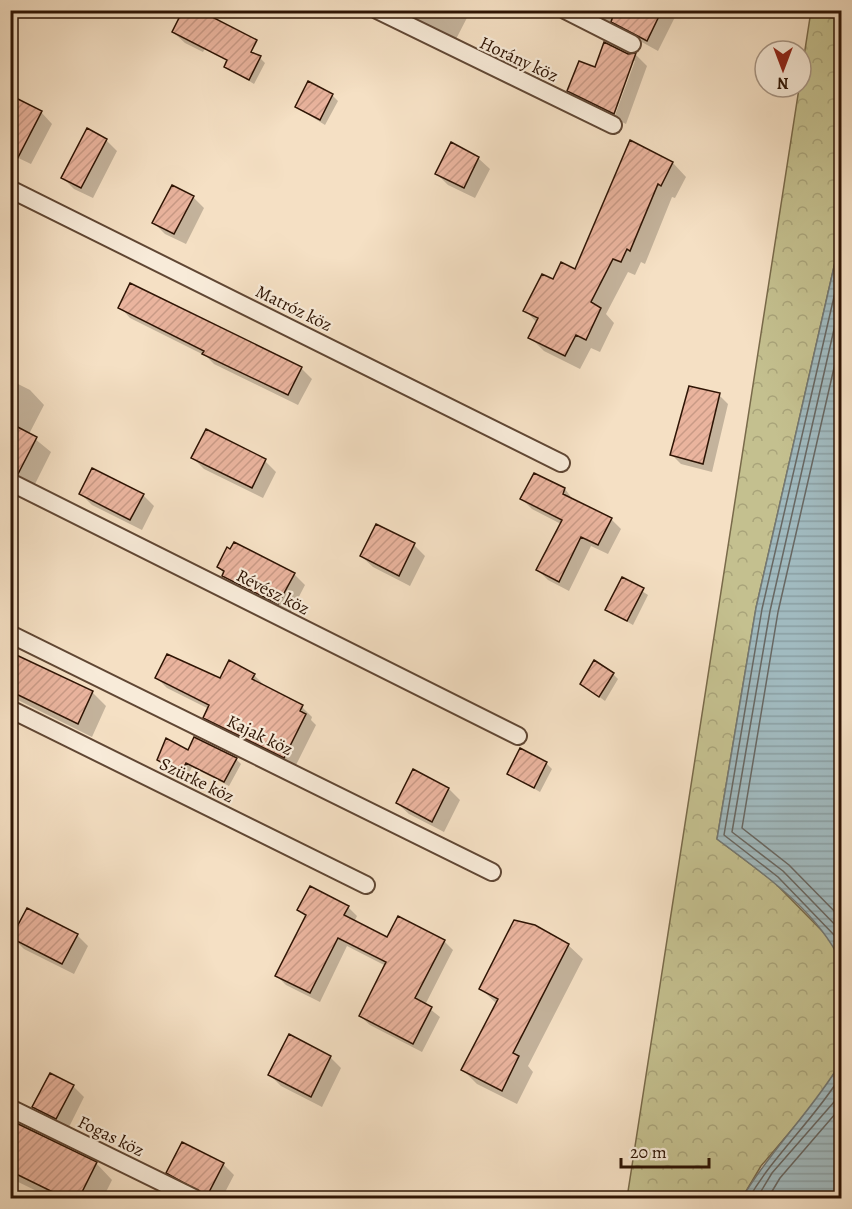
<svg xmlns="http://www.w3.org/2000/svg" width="852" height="1209" font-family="Alegreya,serif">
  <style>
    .forest { fill: url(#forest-crowns); stroke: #796a4a; stroke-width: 1.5 }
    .water { fill: url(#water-rules); stroke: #737874; stroke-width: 1.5 }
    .shadow { fill: #0003 }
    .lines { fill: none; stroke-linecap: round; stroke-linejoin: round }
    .shore { stroke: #686762; stroke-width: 1.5 }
    .building { fill: url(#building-hatch); stroke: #2e1404; stroke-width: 1.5 }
    .lane-casing { stroke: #604734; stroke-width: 20 }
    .lane { stroke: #f8ebd9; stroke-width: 16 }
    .labels { text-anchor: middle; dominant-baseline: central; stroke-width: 4.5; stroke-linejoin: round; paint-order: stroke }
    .street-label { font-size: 18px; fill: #2e1404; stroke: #f8ebd9 }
  </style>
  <defs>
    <pattern id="forest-crowns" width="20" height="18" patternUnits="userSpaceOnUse" patternTransform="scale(1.5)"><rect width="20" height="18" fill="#c4c08f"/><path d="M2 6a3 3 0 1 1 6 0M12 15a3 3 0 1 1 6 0" fill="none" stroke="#a9a47a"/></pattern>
    <pattern id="water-rules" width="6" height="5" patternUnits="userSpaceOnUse" patternTransform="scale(1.5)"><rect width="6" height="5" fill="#a1babf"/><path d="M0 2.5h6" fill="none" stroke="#8b9fa2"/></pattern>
    <pattern id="building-hatch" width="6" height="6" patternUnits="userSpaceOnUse" patternTransform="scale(1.5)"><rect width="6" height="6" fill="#eab49e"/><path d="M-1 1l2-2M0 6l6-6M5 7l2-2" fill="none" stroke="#c99a86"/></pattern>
  </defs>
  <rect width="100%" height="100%" fill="#f5e0c4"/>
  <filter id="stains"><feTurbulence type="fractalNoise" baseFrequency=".00333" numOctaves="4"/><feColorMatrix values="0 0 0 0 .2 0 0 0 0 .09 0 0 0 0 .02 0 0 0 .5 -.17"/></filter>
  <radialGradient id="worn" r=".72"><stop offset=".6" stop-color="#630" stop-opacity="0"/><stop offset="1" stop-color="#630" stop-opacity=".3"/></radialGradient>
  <path class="forest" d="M 811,11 L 841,11 L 841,236 L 756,608 L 717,839 L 773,881 L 832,941 L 841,962 L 841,1062 L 823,1093 L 761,1166 L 742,1198 L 627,1198 Z"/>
  <path class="water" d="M 841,236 L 841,962 C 818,911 761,872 717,839 L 756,608 Z
    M 841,1062 L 841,1198 L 742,1198 C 771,1149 812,1111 841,1062 Z"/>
  <path class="shadow" d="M 208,10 L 219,22 L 203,52 L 185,43 L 173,32 Z
    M 406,10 L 471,10 L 455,41 L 417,22 Z
    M 584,10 L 669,10 L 675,17 L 658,51 Z
    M 627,55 L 636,55 L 647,66 L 626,124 L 614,118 L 635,61 L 632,61 L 612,117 L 580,102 L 569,91 L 596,69 Z
    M 260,58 L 265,63 L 254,84 L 228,68 Z
    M 332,95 L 338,101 L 325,125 L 296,107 Z
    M 20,102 L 41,112 L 52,124 L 31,164 L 10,154 Z
    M 106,140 L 117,151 L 93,198 L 74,189 L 63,178 Z
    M 631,142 L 673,163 L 686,177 L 675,198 L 672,197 L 645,264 L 641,262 L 635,275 L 628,272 L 606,314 L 614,323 L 600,352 L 591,348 L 580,369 L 544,351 L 530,337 L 537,323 L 525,310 L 553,281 L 576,271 Z
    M 452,145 L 478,158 L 490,169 L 475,198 L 448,185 L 437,174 Z
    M 193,197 L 204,208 L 186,244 L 165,234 L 154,223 Z
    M 120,307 L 301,368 L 312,379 L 298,405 L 214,364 L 206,356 L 130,318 Z
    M 10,380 L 30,390 L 44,405 L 29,434 L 51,452 L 35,484 L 10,472 Z
    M 719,395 L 728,404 L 712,472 L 681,464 L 672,455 Z
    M 207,431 L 265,461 L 276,472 L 263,498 L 204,469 L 193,458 Z
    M 565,489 L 574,501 L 611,519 L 621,529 L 608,554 L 591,546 L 569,591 L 548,580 L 538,570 L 561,524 L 532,509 L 522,499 Z
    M 81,494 L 143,495 L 154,506 L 142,530 L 92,505 Z
    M 377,526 L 414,545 L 425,556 L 410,586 L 373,567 L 361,556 Z
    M 219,567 L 294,574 L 305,585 L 290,614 L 234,587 Z
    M 623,579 L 648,595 L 633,625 L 607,610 Z
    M 10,653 L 92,692 L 106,706 L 92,737 L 14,698 L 10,705 Z
    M 613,674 L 618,679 L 605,701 L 582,684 Z
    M 254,675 L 264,685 L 302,707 L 312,717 L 311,720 L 316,725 L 295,767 L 216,728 L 205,717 L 209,709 L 167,688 L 156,677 L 221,680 Z
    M 189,752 L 236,759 L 241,764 L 229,786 L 192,767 L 187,777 L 159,760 Z
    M 546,763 L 552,769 L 540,792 L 509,774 Z
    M 413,771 L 449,789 L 460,800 L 444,832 L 409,814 L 397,803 Z
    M 348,907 L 357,916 L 354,922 L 388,939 L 444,941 L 453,950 L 425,1005 L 440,1017 L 422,1052 L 370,1025 L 360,1016 L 386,966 L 347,946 L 320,1002 L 286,985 L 277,976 L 307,918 L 299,910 Z
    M 77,935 L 88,946 L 74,974 L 24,949 L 13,938 Z
    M 568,945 L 583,959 L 528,1066 L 533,1072 L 517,1104 L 477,1084 L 463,1070 L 497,1004 L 481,989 Z
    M 330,1057 L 341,1068 L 322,1107 L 281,1086 L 270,1075 Z
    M 73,1086 L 84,1097 L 68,1129 L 45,1118 L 34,1107 Z
    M 10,1120 L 96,1163 L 112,1180 L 103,1198 L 51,1198 L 10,1178 Z
    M 223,1164 L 234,1175 L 222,1198 L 206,1198 L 179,1184 L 168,1173 Z"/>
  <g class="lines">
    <path class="shore" d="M 842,262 L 762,609 L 724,835 L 778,877 L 836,937 L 842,947
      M 842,294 L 770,611 L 732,832 L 783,871 L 842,932
      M 842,333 L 778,612 L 742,828 L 789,865 L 842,919
      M 749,1198 C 775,1153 815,1119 842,1074
      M 757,1198 L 772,1173 L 834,1102 L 842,1089
      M 768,1198 L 780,1178 L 842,1106"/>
  </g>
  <path class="building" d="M 183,10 L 216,10 L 212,17 L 257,40 L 251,52 L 261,56 L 249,80 L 224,67 L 227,60 L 172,32 Z
    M 615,10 L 662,10 L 647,41 L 611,22 Z
    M 604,42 L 628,54 L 636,53 L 614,114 L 567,91 L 579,61 L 595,67 Z
    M 308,81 L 333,94 L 320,120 L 295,107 Z
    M 10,95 L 42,111 L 10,173 Z
    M 87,128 L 107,139 L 81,188 L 61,178 Z
    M 630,140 L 673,162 L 661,186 L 658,184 L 630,251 L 627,249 L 621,262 L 613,259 L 591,302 L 601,308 L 586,340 L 576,335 L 565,356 L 528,338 L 538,318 L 523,311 L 542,274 L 553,279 L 561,262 L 575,269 Z
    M 451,142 L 479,157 L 464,188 L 435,174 Z
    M 172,185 L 194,196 L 174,234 L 152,223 Z
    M 130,283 L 302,367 L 288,395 L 202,354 L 204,351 L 118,308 Z
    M 689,386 L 720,393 L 703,464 L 670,455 Z
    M 10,423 L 37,437 L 18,474 L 10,472 Z
    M 206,429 L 266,459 L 252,488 L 191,458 Z
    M 92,468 L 144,494 L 130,520 L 79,494 Z
    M 534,473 L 565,488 L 563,494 L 612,518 L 598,545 L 581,537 L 559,582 L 536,570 L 562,520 L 520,499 Z
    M 376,524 L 415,543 L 399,576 L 360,556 Z
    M 234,542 L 295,573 L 278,604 L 222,576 L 224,571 L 217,567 L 227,547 L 230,549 Z
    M 622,577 L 644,588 L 627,621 L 605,610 Z
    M 10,652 L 93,691 L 78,724 L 10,691 Z
    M 167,654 L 220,678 L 229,660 L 255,674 L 252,679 L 303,705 L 300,711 L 306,714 L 284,758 L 203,718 L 209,705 L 155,678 Z
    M 594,660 L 614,673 L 599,697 L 580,684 Z
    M 194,737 L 237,758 L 224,782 L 186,763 L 181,773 L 157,760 L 166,738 L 188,750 Z
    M 520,748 L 547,762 L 534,788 L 507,774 Z
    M 413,769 L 449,788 L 432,822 L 396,803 Z
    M 310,886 L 349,906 L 344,915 L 387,937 L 398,916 L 445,940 L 415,998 L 432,1007 L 413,1044 L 359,1016 L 386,962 L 338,938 L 310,993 L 275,976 L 306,915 L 297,910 Z
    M 27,908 L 78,934 L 62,964 L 11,938 Z
    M 514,920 L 535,925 L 569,944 L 513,1053 L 519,1056 L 502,1091 L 461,1070 L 498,999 L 479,989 Z
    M 289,1034 L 331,1056 L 311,1097 L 268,1075 Z
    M 50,1073 L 74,1085 L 56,1119 L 32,1107 Z
    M 10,1120 L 97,1162 L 79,1198 L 65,1198 L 10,1171 Z
    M 182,1142 L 224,1163 L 207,1196 L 166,1173 Z"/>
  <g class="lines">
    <g class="lane-casing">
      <path id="lane" d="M 377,10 L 613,125
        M 565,10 L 632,44
        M 10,189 L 561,463
        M 10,482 L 518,736
        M 10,634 L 492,872
        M 10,709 L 366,885
        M 10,1108 L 194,1198"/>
    </g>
    <use href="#lane" class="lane"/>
  </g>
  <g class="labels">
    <g class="street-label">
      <text transform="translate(519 59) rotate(25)">Horány köz</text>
      <text transform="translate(294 308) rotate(26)">Matróz köz</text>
      <text transform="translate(273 592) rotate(27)">Révész köz</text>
      <text transform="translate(260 735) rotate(26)">Kajak köz</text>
      <text transform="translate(197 780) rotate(26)">Szürke köz</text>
      <text transform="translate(111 1136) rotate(26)">Fogas köz</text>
    </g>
  </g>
  <rect width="852" height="1209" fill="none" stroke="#f5e0c4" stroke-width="36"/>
  <rect x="12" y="12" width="828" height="1185" fill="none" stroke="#2e1404" stroke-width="3"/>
  <rect x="18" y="18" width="816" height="1173" fill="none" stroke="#2e1404" stroke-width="1.5"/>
  <g transform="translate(783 69) rotate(180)"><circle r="28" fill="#f8ebd9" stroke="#a79584" stroke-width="1.5"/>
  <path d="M0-4.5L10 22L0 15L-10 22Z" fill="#8f2418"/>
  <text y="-9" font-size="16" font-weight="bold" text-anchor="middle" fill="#2e1404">N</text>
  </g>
  <path d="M621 1158v9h88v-9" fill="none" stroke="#2e1404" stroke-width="3"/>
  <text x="630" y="1158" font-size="18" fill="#2e1404" stroke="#f8ebd9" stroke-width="4.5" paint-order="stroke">20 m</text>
  <rect width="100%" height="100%" filter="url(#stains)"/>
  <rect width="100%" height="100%" fill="url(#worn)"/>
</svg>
